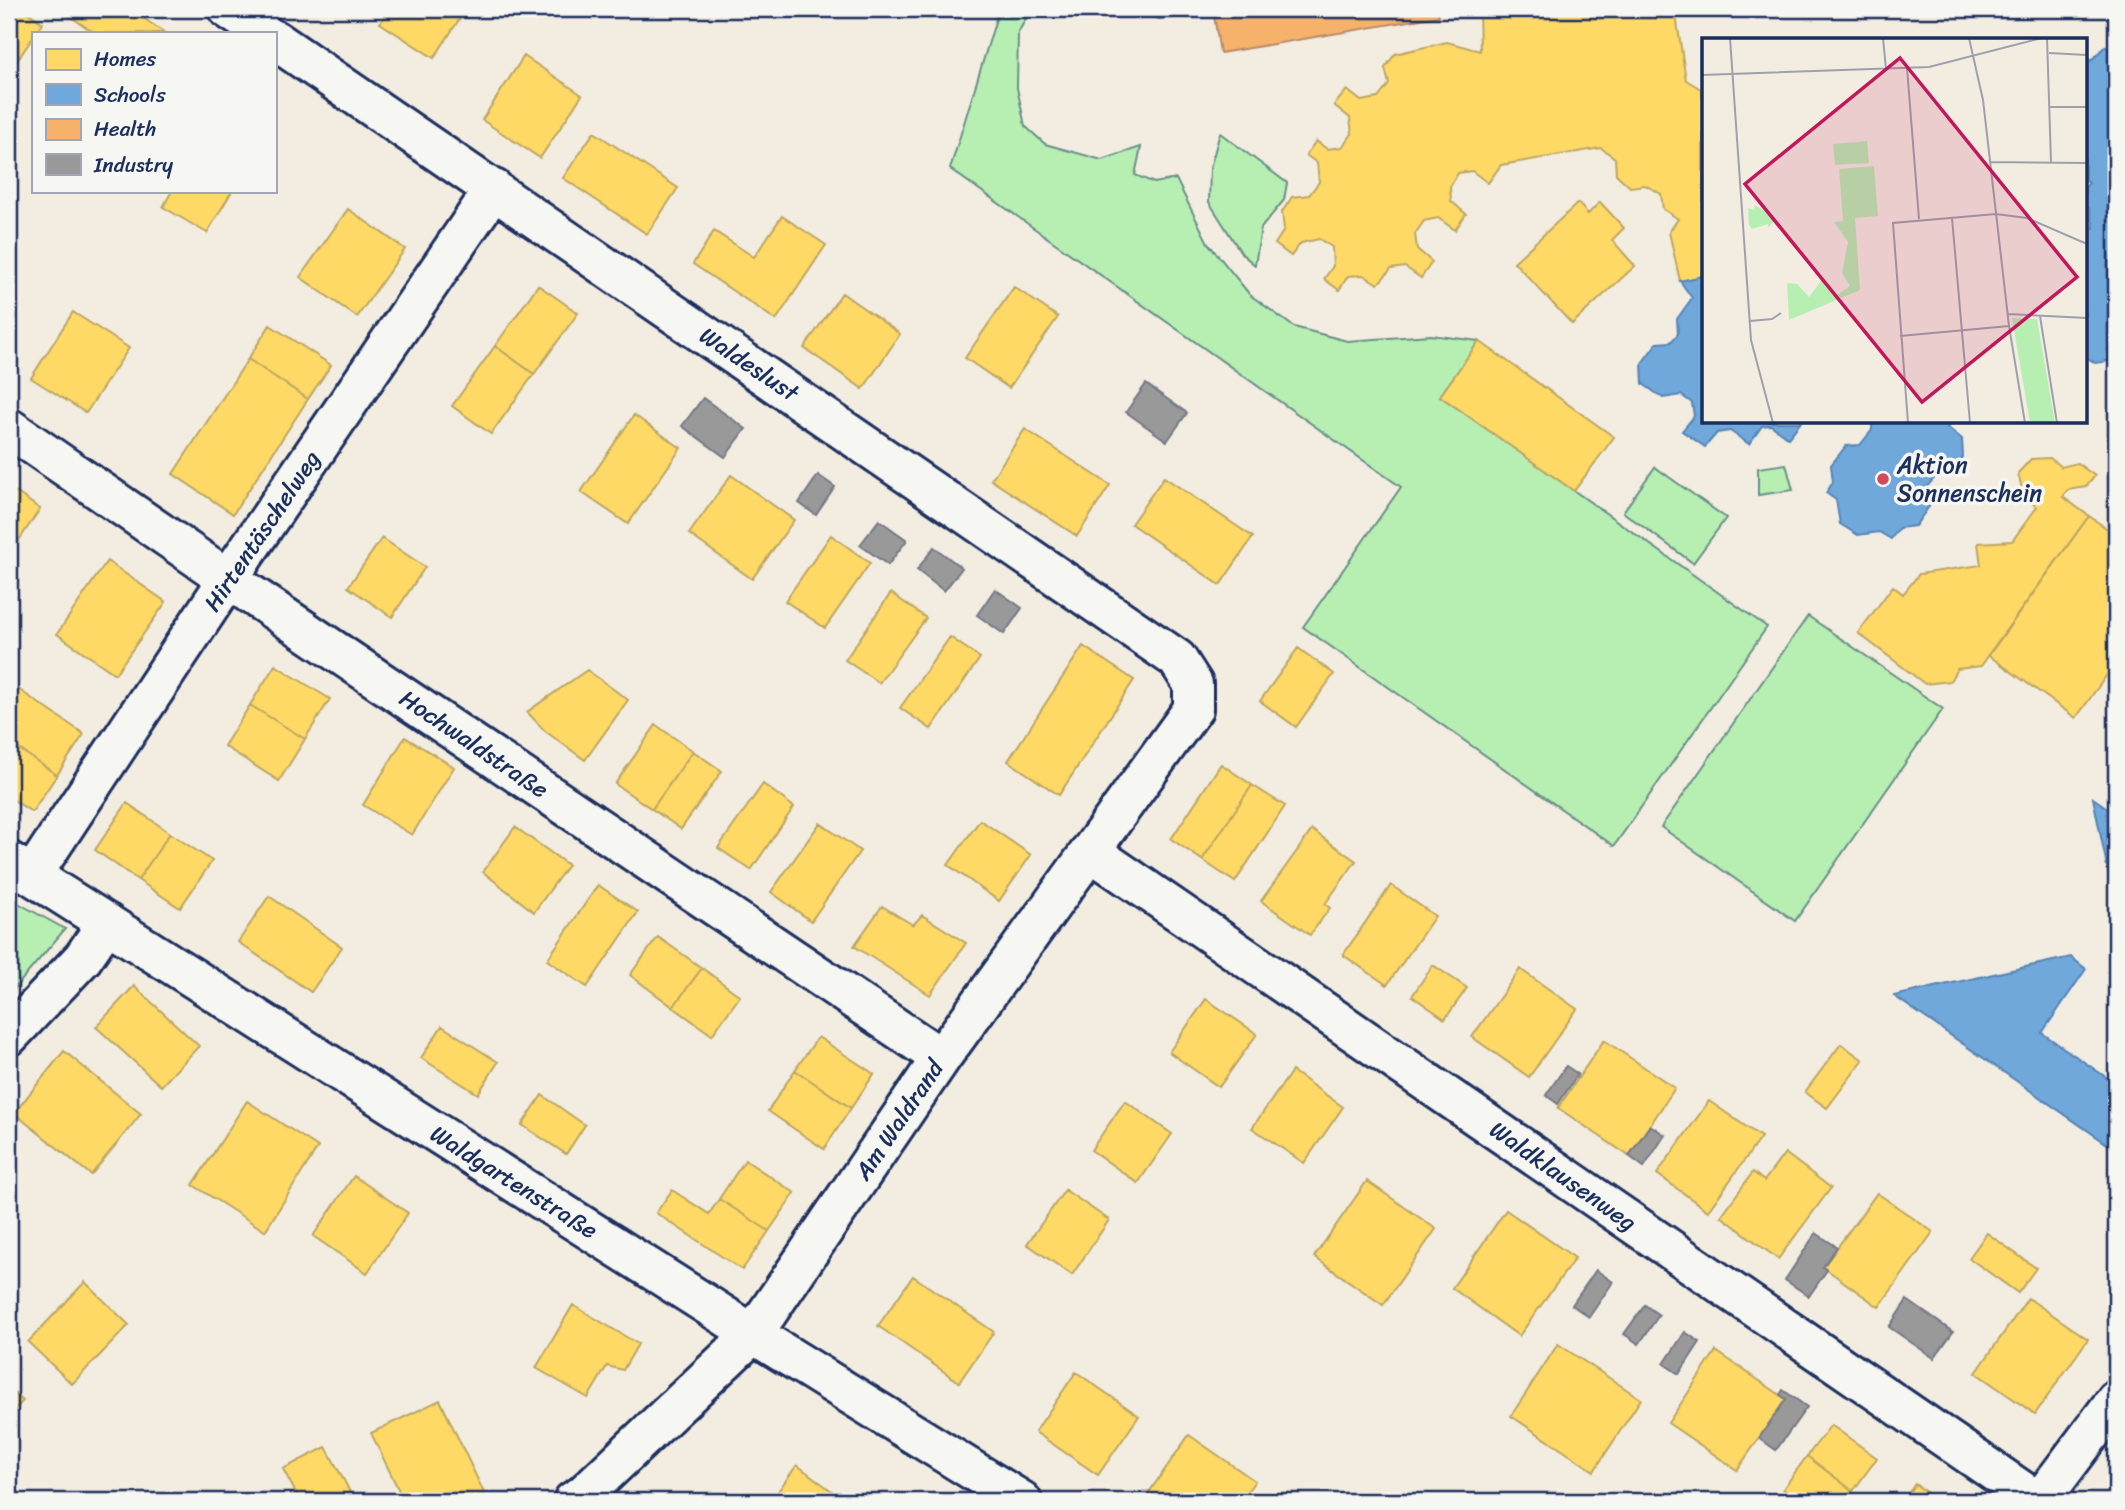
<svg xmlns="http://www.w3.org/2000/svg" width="2125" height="1510" font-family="Sriracha,sans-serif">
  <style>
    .green { fill: #b7efb2; stroke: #698f88; stroke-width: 2 }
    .homes { fill: #ffd966; stroke: #bba664; stroke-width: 2 }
    .schools { fill: #6fa8dc; stroke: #5684b6; stroke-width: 2 }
    .health { fill: #f6b26b; stroke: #b48b67; stroke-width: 2 }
    .industry { fill: #999; stroke: #737987; stroke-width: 2 }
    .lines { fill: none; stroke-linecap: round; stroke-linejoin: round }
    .minor-casing { stroke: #1b2f5e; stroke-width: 44 }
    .minor { stroke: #f6f6f2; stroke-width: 38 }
    .poi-dot { fill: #d1495b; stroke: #f6f6f2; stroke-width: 2.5 }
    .labels { text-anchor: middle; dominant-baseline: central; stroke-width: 7; stroke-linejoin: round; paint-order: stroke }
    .street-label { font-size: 24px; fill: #1b2f5e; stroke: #f6f6f2 }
    .poi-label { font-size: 24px; fill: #1b2f5e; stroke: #f6f6f2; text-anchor: start }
    .inset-road { fill: none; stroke: #9da1ad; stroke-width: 2 }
    .view { fill: #c2185b; fill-opacity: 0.15; stroke: #c2185b; stroke-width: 3.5 }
    .inset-edge { fill: none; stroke: #1b2f5e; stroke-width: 3.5 }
  </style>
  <rect width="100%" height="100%" fill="#f3ede1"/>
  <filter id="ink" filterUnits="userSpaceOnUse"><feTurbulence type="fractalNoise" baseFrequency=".0143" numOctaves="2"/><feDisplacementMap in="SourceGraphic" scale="14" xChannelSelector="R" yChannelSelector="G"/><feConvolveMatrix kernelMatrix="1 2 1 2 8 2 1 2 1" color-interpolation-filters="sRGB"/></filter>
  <g filter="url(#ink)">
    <path class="green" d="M 999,9 L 1031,9 L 1018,33 L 1017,88 L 1025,126 L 1045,144 L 1102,160 L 1141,147 L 1135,175 L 1154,183 L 1176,179 L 1208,243 L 1250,295 L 1294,327 L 1347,341 L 1431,335 L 1479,341 L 1440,396 L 1767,627 L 1614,846 L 1303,627 L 1401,487 L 950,169 Z
      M 1134,9 L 1200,9 L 1201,14 L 1159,19 Z
      M 1220,133 L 1287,183 L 1284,200 L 1261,228 L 1255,265 L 1242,254 L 1209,202 L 1210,168 Z
      M 1786,464 L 1793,490 L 1758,495 L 1758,468 Z
      M 1655,467 L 1726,518 L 1693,563 L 1623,512 Z
      M 1808,616 L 1943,709 L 1795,921 L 1661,827 Z
      M 9,898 L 65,929 L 9,995 Z"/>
    <path class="homes" d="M 9,9 L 23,9 L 43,23 L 36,33 L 33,33 L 33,37 L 9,73 Z
      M 59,9 L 130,9 L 165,33 L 95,33 Z
      M 390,9 L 466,9 L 434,58 L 380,23 Z
      M 1479,9 L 1675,9 L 1686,80 L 1701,89 L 1703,100 L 1703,276 L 1680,281 L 1669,232 L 1678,219 L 1663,209 L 1661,194 L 1645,185 L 1630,187 L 1616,174 L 1615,158 L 1601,148 L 1501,165 L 1488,183 L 1472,171 L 1458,173 L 1450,187 L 1451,201 L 1466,214 L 1455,230 L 1438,218 L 1424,221 L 1415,234 L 1417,249 L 1432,262 L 1421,278 L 1405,267 L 1391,269 L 1378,284 L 1363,275 L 1348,276 L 1339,290 L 1324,279 L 1333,266 L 1332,247 L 1319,239 L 1301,243 L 1291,256 L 1275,244 L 1284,230 L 1282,212 L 1292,197 L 1309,195 L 1319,182 L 1317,163 L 1306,155 L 1316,141 L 1327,149 L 1342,147 L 1352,134 L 1350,118 L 1334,105 L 1347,90 L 1361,101 L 1378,98 L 1389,84 L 1385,68 L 1395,54 L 1447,42 L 1480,51 Z
      M 524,56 L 582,95 L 540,158 L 482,120 Z
      M 594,132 L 678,188 L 647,234 L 563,178 Z
      M 172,191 L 232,191 L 207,233 L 163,207 Z
      M 1600,202 L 1624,228 L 1612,240 L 1635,266 L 1572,324 L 1514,262 L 1578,203 L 1588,214 Z
      M 348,209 L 405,249 L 357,317 L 300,277 Z
      M 782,216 L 826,245 L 776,320 L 693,264 L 714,231 L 754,257 Z
      M 538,285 L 578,313 L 534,374 L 495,346 Z
      M 1014,287 L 1058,317 L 1009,388 L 965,358 Z
      M 842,293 L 900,334 L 863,389 L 804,348 Z
      M 73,312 L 129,348 L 86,413 L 31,378 Z
      M 270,325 L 331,365 L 308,399 L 248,359 Z
      M 1479,341 L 1614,437 L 1574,491 L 1440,396 Z
      M 495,346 L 534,374 L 491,434 L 452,406 Z
      M 248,359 L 308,399 L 233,514 L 173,474 Z
      M 634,415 L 681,448 L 628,524 L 581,492 Z
      M 1025,429 L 1110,485 L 1077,536 L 991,480 Z
      M 2050,458 L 2061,467 L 2077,463 L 2095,476 L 2086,487 L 2068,490 L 2063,497 L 2089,516 L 1981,666 L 1957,669 L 1950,681 L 1925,684 L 1858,633 L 1893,586 L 1903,594 L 1919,574 L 1981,565 L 1978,543 L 2012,541 L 2037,507 L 2024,497 L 2018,473 L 2031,459 Z
      M 731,475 L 794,520 L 752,579 L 689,534 Z
      M 1164,477 L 1253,537 L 1220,585 L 1131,524 Z
      M 9,487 L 40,509 L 9,555 Z
      M 2089,516 L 2116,535 L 2116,662 L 2076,718 L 1988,655 Z
      M 831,535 L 870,563 L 825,628 L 785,601 Z
      M 382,538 L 425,567 L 392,617 L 348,587 Z
      M 107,561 L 166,602 L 115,674 L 57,634 Z
      M 891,593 L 926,618 L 879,683 L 845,660 Z
      M 950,637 L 980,658 L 931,729 L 900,708 Z
      M 1083,646 L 1134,680 L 1059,795 L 1008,761 Z
      M 1298,648 L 1334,674 L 1296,727 L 1260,701 Z
      M 275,665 L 330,699 L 305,739 L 250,705 Z
      M 587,670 L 628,700 L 585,760 L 545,731 L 527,712 Z
      M 18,689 L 84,734 L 57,775 L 9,742 L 9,703 Z
      M 250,705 L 305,739 L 279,781 L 224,746 Z
      M 656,725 L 693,751 L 652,809 L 615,784 Z
      M 405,737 L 454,767 L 412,835 L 363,805 Z
      M 9,742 L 57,775 L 32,812 L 9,797 Z
      M 693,751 L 722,771 L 681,829 L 652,809 Z
      M 1221,764 L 1252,785 L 1202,860 L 1171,839 Z
      M 763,784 L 794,807 L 751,870 L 718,848 Z
      M 1252,785 L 1285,806 L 1235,882 L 1202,860 Z
      M 127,803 L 170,833 L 138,880 L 95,850 Z
      M 980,820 L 1031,855 L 999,901 L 948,865 Z
      M 820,823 L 860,851 L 811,921 L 771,892 Z
      M 515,827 L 568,865 L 534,912 L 483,872 Z
      M 1312,830 L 1356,861 L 1325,904 L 1330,908 L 1310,935 L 1261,901 Z
      M 170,833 L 212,861 L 180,908 L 138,880 Z
      M 598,885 L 638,912 L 587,987 L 547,960 Z
      M 1391,885 L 1435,916 L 1387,985 L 1343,955 Z
      M 269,896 L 342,947 L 311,992 L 238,942 Z
      M 882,906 L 913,925 L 922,915 L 966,943 L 930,995 L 854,946 Z
      M 658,937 L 702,968 L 673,1007 L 630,975 Z
      M 1433,965 L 1467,988 L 1445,1019 L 1412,996 Z
      M 702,968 L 740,996 L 712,1035 L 673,1007 Z
      M 1520,969 L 1577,1009 L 1529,1077 L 1472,1037 Z
      M 134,986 L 199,1046 L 161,1086 L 96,1027 Z
      M 1206,999 L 1257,1034 L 1219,1087 L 1169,1052 Z
      M 442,1026 L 498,1062 L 478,1094 L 421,1058 Z
      M 818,1037 L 874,1074 L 851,1108 L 795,1070 Z
      M 1604,1040 L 1675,1088 L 1629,1156 L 1558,1108 Z
      M 1841,1044 L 1863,1060 L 1827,1108 L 1805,1092 Z
      M 64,1051 L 141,1114 L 91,1175 L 14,1113 Z
      M 795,1070 L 851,1108 L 824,1149 L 768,1111 Z
      M 1292,1071 L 1343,1107 L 1304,1163 L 1252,1128 Z
      M 542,1095 L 585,1125 L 566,1154 L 522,1125 Z
      M 247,1101 L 318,1147 L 265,1231 L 193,1185 Z
      M 1125,1101 L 1172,1134 L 1138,1183 L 1091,1150 Z
      M 1709,1101 L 1761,1137 L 1708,1211 L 1657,1174 Z
      M 1785,1153 L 1831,1188 L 1778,1259 L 1721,1216 L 1753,1172 L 1764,1181 Z
      M 745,1160 L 795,1193 L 769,1231 L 719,1199 Z
      M 354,1176 L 408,1213 L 367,1273 L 313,1236 Z
      M 1367,1181 L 1436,1229 L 1383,1305 L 1314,1257 Z
      M 672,1190 L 709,1214 L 719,1199 L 769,1231 L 742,1270 L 656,1213 Z
      M 1065,1190 L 1109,1220 L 1072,1275 L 1027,1244 Z
      M 1877,1193 L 1933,1232 L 1879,1307 L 1823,1267 Z
      M 1506,1210 L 1575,1258 L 1519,1336 L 1452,1288 Z
      M 1987,1233 L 2036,1268 L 2018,1293 L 1969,1258 Z
      M 913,1276 L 994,1332 L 959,1382 L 878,1326 Z
      M 85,1282 L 129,1325 L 72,1384 L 28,1342 Z
      M 2028,1298 L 2088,1339 L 2035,1414 L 1976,1373 Z
      M 573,1305 L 638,1344 L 623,1370 L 607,1366 L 588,1398 L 536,1368 Z
      M 1558,1344 L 1641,1399 L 1594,1471 L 1511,1416 Z
      M 1716,1351 L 1786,1399 L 1737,1470 L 1668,1423 Z
      M 1076,1372 L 1139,1416 L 1098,1475 L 1035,1432 Z
      M 9,1388 L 23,1401 L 9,1415 Z
      M 440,1400 L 486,1497 L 478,1501 L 404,1501 L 371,1433 Z
      M 1831,1425 L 1877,1458 L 1853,1491 L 1807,1456 Z
      M 1189,1435 L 1255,1481 L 1240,1501 L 1143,1501 Z
      M 326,1447 L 347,1486 L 354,1501 L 300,1501 L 283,1469 Z
      M 1807,1456 L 1853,1491 L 1845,1501 L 1800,1501 L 1783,1489 Z
      M 797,1465 L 845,1501 L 771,1501 Z
      M 1915,1484 L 1938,1501 L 1903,1501 Z"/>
    <path class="schools" d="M 2105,46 L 2116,55 L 2116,366 L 2109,361 L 2095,363 L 2085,356 L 2085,229 L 2094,228 L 2089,208 L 2085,204 L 2085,187 L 2089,183 L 2085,179 L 2085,55 L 2091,61 Z
      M 1703,276 L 1703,422 L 1801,422 L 1788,438 L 1771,425 L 1762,426 L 1749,444 L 1730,431 L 1717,433 L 1705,447 L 1682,431 L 1694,416 L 1692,403 L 1681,395 L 1663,398 L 1643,384 L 1642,363 L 1657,343 L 1671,342 L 1678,334 L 1677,319 L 1692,298 L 1680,281 Z
      M 1872,422 L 1951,422 L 1947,427 L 1962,439 L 1963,457 L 1951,475 L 1936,476 L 1924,490 L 1930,505 L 1915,526 L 1899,528 L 1891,539 L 1879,532 L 1858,535 L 1840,524 L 1836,500 L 1826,493 L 1833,482 L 1831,465 L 1846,446 L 1860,445 L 1872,430 Z
      M 2093,798 L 2116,814 L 2116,901 L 2114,900 Z
      M 2071,957 L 2086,969 L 2042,1033 L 2116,1084 L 2116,1150 L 1894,996 Z"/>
    <path class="health" d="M 1213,9 L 1438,9 L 1439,16 L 1220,53 Z"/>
    <path class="industry" d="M 1146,384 L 1187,413 L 1167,441 L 1126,412 Z
      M 703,398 L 746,429 L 725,457 L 682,426 Z
      M 818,475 L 835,487 L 816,515 L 799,503 Z
      M 879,520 L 907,540 L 888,565 L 860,545 Z
      M 934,547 L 962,568 L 944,591 L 917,570 Z
      M 995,589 L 1022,608 L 1004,634 L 977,615 Z
      M 1566,1066 L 1578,1074 L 1558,1104 L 1546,1095 Z
      M 1650,1125 L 1665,1135 L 1644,1167 L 1629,1156 Z
      M 1816,1233 L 1837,1247 L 1823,1267 L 1827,1270 L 1809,1296 L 1785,1280 Z
      M 1596,1270 L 1613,1282 L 1589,1317 L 1572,1305 Z
      M 1907,1300 L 1953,1332 L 1934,1358 L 1889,1327 Z
      M 1645,1305 L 1659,1315 L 1639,1344 L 1624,1334 Z
      M 1685,1332 L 1700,1342 L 1679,1374 L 1664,1364 Z
      M 1783,1390 L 1807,1407 L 1776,1450 L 1759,1438 L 1786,1399 L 1780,1395 Z"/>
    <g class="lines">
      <g class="minor-casing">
        <path id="minor" d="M 228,9 L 264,33
          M 275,40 L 1177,659 L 1193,684 L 1193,709 L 941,1058 L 753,1334 L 583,1495 L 573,1501
          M 9,428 L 228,579 L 941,1058
          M 1090,851 L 2037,1501
          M 9,861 L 753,1334 L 1022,1501
          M 33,874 L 228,579 L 494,189
          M 9,1036 L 83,958 L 107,923
          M 2040,1501 L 2116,1400"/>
      </g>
      <use href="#minor" class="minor"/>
    </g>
  </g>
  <circle class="poi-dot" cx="1883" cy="479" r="7"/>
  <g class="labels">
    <g class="street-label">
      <text transform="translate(749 364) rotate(34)">Waldeslust</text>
      <text transform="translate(262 531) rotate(-56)">Hirtentäschelweg</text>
      <text transform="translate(474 744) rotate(34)">Hochwaldstraße</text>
      <text transform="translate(899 1120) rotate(-56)">Am Waldrand</text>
      <text transform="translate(1563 1176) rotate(35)">Waldklausenweg</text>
      <text transform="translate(514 1182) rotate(32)">Waldgartenstraße</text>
    </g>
    <g class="poi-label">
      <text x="1897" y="465">Aktion<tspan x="1897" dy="28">Sonnenschein</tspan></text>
    </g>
  </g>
  <g transform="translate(1702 38)">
    <rect width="385" height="385" fill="#f3ede1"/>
    <path d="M 165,103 L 167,125 L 133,127 L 131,106 ZM 172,128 L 176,178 L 153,180 L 158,252 L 87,282 L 85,245 L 95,246 L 107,259 L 121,240 L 135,257 L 148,248 L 140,235 L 146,204 L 132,184 L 141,183 L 137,131 ZM 53,167 L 74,181 L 66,190 L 66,186 L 50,191 L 47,187 L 46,170 L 52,172 ZM 310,280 L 335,281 L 353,385 L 328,385 Z" fill="#b7efb2"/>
    <path class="inset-road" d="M 28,0 L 49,302 L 71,385M 181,0 L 184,31M 267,0 L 281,62 L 307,288 L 323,385M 345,0 L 349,124M 347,15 L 385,17M 205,30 L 217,181M 0,37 L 227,29 L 340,0M 348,69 L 385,69M 288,124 L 385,125M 250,180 L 268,385M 306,276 L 385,280M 338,278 L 355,385M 48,283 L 70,281 L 79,275M 198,298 L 307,288M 206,385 L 191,185 L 294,176 L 325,180 L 385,206"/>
    <path class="view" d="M 198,20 L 375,239 L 220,364 L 43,146 Z"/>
    <rect width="385" height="385" class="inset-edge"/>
  </g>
  <rect width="2125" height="1510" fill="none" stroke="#f6f6f2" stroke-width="35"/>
  <rect x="18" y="18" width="2090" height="1475" fill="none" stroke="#1b2f5e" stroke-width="2.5" filter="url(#ink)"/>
  <rect x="32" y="32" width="245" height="161" fill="#f6f6f2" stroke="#9ea6b7" stroke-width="2"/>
  <rect x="46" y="49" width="35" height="21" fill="#ffd966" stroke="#9ea6b7" stroke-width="2"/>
  <text x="94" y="66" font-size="21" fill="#1b2f5e">Homes</text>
  <rect x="46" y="84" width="35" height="21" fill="#6fa8dc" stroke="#9ea6b7" stroke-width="2"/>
  <text x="94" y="102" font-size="21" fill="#1b2f5e">Schools</text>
  <rect x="46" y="119" width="35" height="21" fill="#f6b26b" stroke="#9ea6b7" stroke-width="2"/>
  <text x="94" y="136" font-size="21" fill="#1b2f5e">Health</text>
  <rect x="46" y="154" width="35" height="21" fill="#999999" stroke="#9ea6b7" stroke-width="2"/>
  <text x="94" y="172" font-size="21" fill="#1b2f5e">Industry</text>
</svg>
